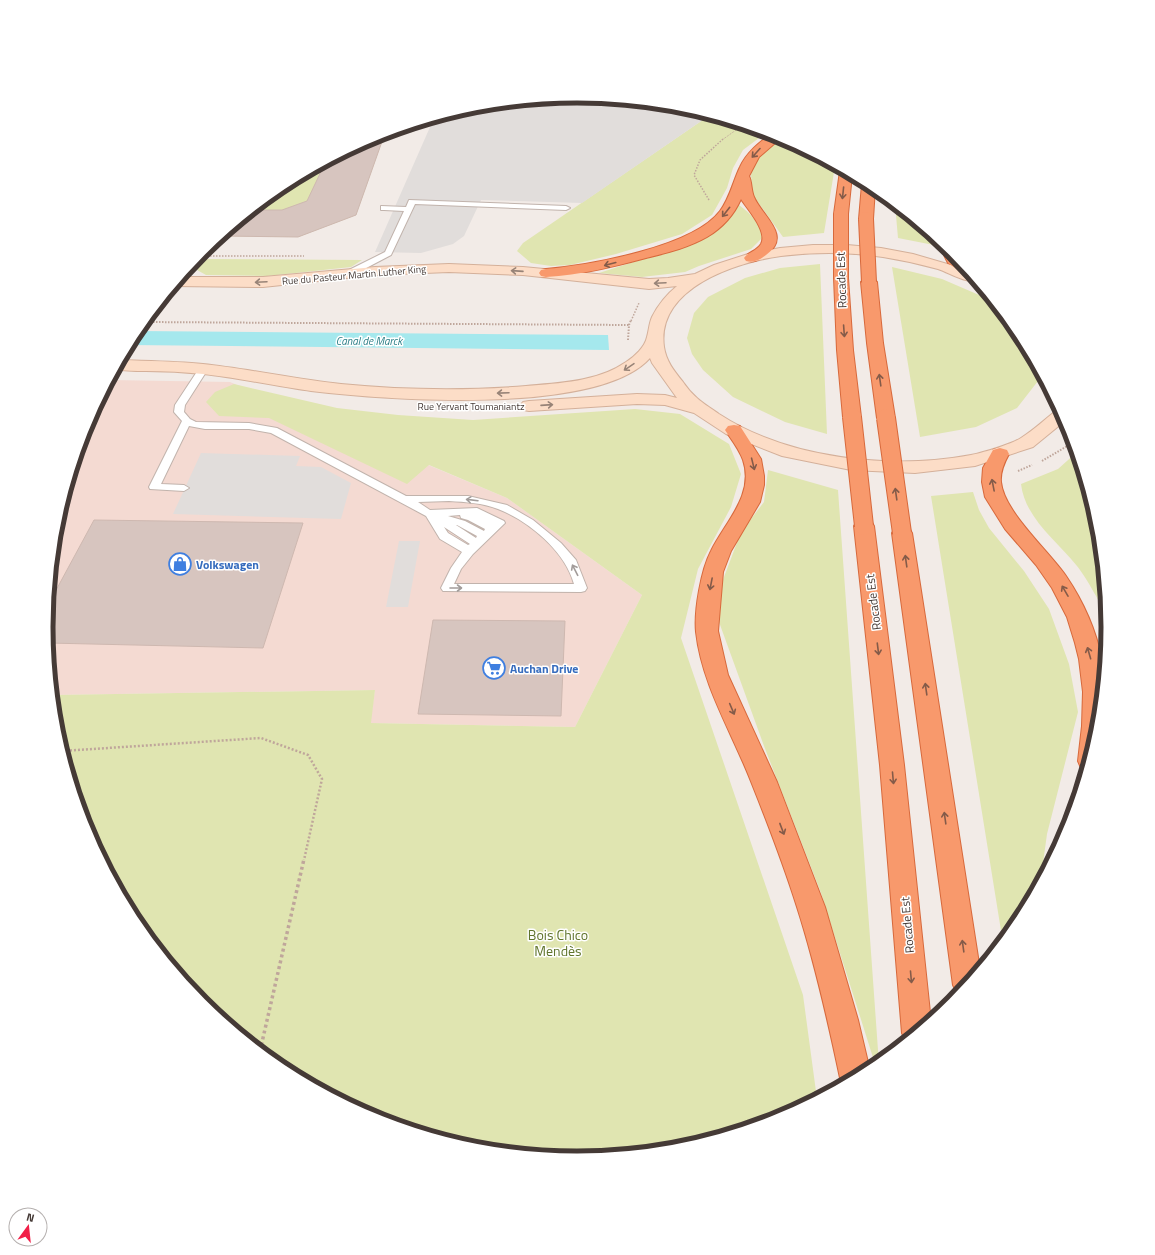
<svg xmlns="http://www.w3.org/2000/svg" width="1155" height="1255" font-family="'Titillium Web',sans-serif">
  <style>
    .commercial { fill: #f4dad2 }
    .green { fill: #e0e5b1 }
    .parking { fill: #e1dddb }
    .water { fill: #a5e8ed }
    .building { fill: #d7c5bf; stroke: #ceb8b0 }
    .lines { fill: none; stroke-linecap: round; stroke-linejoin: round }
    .lane-casing { stroke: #c1b3ac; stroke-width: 2 }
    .secondary-casing { stroke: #d4b09a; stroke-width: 2 }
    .highway-casing { stroke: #d7693c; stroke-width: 2 }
    .path-far4 { stroke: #bfa69b; stroke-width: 1; stroke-dasharray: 1 1; stroke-linecap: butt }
    .path-far3 { stroke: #bfa69b; stroke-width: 1.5; stroke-dasharray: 1.5 1.5; stroke-linecap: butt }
    .path-far2 { stroke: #bfa69b; stroke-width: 2; stroke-dasharray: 1.5 1.5; stroke-linecap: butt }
    .path-far1 { stroke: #bfa69b; stroke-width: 2.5; stroke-dasharray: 2 2; stroke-linecap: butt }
    .path { stroke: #bfa69b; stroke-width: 3.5; stroke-dasharray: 3 3; stroke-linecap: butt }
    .lane { fill: #fff; fill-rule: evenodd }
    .secondary { fill: #fcddc7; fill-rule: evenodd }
    .highway { fill: #f8996c; fill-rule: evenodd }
    .highway-bridge-far1-casing { stroke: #d7693c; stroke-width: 16; stroke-linecap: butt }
    .highway-bridge-casing { stroke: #d7693c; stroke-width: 20; stroke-linecap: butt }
    .highway-bridge-far1 { stroke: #f8996c; stroke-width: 14 }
    .highway-bridge { stroke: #f8996c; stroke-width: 18 }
    .oneway { stroke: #845b49 }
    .oneway2 { stroke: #978377 }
    .oneway3 { stroke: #a29c9a }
    .labels { text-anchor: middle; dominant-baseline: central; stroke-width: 3; stroke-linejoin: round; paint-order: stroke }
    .far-street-label { font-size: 10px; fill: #453a36; stroke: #fff }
    .far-water-label { font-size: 11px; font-style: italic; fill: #2a7e86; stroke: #fff }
    .street-label { font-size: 12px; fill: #453a36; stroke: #fff }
    .shop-label { font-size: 12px; font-weight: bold; fill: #366cbe; stroke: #fff; text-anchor: start }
    .near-park-label { font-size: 14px; fill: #60742c; stroke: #fff }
    .rim { fill: none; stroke: #453a36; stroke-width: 5 }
  </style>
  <rect width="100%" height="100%" fill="#f2ebe7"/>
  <path class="commercial" d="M 110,380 L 230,382 L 507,498 L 642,595 L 575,727 L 370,723 L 375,690 L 53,695 L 46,627 L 56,524 L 87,424 Z"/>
  <path class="green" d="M 710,115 L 767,132 L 743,150 L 733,168 L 727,188 L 712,215 L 682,234 L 616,254 L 570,265 L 551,266 L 531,263 L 517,251 L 523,243 Z
    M 385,133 L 356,215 L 298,237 L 221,236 L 282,185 L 374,136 Z
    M 783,138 L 835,166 L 824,233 L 783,237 L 752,194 L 751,174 L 757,157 Z
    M 895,204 L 949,248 L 898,238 Z
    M 739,205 C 750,213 761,224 762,238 L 751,249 L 699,266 L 685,272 L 642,277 L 599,273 L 702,240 L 723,225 Z
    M 204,259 L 362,260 L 351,267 L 268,276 L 206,275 L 190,266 L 193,262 Z
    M 820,264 L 827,434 L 785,422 L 733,397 L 703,370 L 692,354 L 687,338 L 694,313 L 708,297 L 745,278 L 780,268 Z
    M 892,267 L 942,279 L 986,298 L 1000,308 L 1020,332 L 1038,367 L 1038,381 L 1017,408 L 976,427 L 920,437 Z
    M 234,384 L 337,408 L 398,415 L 473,420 L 635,409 L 680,414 L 729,444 L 741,474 L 731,507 L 698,569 L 681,638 L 803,995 L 817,1099 L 781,1119 L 681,1149 L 577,1159 L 474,1149 L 374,1118 L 282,1069 L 202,1003 L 135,923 L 86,831 L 56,731 L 53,695 L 375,690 L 371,723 L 575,727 L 642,595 L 507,498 L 429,465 L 407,484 L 269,418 L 219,416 L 206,402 L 215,392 Z
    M 1077,452 L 1099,524 L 1108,621 C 1103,607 1086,577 1077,566 C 1056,540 1025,518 1021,484 L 1058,469 Z
    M 768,470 L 838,490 L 879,1064 L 876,1067 L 821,893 L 764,746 L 719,622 L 721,585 L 741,532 L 764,502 Z
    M 973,492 L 979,510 L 989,528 L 1024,571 L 1049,609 L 1069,664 L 1078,712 L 1047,834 L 1040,885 L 1019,923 L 1003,943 L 931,496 Z"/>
  <path class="parking" d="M 578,96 L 681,106 L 710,115 L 582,203 L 481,200 L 464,236 L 453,244 L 421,253 L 375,252 L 434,118 L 474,106 Z
    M 201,453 L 300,456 L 296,466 L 321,467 L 351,483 L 341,519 L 173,514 Z
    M 399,541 L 420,541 L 408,607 L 386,607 Z"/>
  <path class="water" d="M 137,331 L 608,335 L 609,350 L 129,345 Z"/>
  <path class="building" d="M 385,133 L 356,215 L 298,237 L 221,236 L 253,210 L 282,210 L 307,201 L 325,163 L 374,136 Z
    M 94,520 L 303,523 L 263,648 L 48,643 L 46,627 L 48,605 Z
    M 433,620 L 565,621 L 561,716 L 418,714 Z"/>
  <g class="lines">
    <g class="lane-casing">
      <path id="lane" d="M 409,200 L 566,206 L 570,208 L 566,210 L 415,204 L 391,255 L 351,276 L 345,276 L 345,272 L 385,252 L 404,211 L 384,210 L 381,210 L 381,206 L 406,207 Z
        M 203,366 L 208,369 L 185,405 L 184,412 L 190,419 L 196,422 L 249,423 L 277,428 L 406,496 L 468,496 L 507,505 L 533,520 L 561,543 L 576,560 L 587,588 L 585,591 L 581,592 L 443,591 L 441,588 L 451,568 L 462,552 L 440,539 L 426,516 L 271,433 L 249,429 L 205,429 L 189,426 L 161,484 L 184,485 L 189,488 L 184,491 L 150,489 L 149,487 L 182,421 L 174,412 L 175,405 L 200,367 ZM 449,501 C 466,502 482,503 498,509 C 529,521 565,551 574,584 L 454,584 L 461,569 L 473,554 L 505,523 L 504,521 L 477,508 L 430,510 L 418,502 ZM 460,515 L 461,518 L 468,520 L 485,529 L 484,531 L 465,521 L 448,516 ZM 456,525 L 457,525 L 477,536 L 476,538 ZM 444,527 L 470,544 L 468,545 L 448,533 Z"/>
    </g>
    <g class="secondary-casing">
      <path id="secondary" d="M 813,245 L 847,245 L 881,248 L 913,254 L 968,270 L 977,281 C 965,283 950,273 938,269 C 920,264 902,260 883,257 C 849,252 814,252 781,256 C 736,262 656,288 664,347 C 666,361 674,371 683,382 C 694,398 703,403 719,414 C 788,459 891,470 971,455 C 982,453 1012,444 1021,438 C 1034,430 1045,419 1057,410 L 1061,409 L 1066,420 L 1033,447 L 975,466 L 915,473 L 851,470 L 782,456 L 726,434 L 694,413 L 665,405 L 637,404 L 529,411 L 523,410 L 520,406 L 523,402 L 529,401 L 637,394 L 665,395 L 677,398 L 652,363 L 650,358 C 598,416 385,400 311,391 C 275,386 240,378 203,374 C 184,372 165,371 146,371 C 136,371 125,371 116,369 L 121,360 C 148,361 175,361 203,364 C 249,369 295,379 341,384 C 403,390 465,391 526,386 C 560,383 597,382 626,362 C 634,357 645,347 647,337 C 649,330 649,324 652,317 C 658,305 667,294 677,286 L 649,289 L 523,275 L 449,272 L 375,275 L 263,287 L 174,286 L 181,277 L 263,277 L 375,267 L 449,264 L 523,267 L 649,279 L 668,278 L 695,274 L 714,265 L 748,254 L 780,248 Z"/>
    </g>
    <g class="highway-casing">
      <path id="highway" d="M 771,134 L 782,137 L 759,157 L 749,176 C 752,182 751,190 754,197 C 762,216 793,236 766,255 C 759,260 754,263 746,261 L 744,258 C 748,252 757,251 761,244 C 768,231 747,209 741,199 C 734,215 722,228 707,237 C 688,248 666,253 646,258 C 613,267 580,275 546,277 L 541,276 L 539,273 L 541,270 L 546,269 C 590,265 693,247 720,211 C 730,198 733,181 740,167 C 747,152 759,143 771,134 Z
        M 841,169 L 852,175 L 848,214 L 846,217 L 841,218 L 836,217 L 834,214 L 840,171 Z
        M 865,181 L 875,188 L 873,219 L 871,222 L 866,223 L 861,222 L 859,219 L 862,184 Z
        M 942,244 L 953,252 L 973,276 L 965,275 L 948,263 L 940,247 Z
        M 841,274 L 846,275 L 848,278 L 853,350 L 861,417 L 858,421 L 852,422 L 846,421 L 843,417 L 837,350 L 834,278 L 836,275 Z
        M 869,277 L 874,279 L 877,282 L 883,343 L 895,418 L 892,422 L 886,423 L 880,422 L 877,418 L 867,343 L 861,282 L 864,279 Z
        M 734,425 L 740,426 L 761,459 L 764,476 L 764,485 L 760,502 L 731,551 L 723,572 L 718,631 L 728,675 L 777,782 L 825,907 L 858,1020 L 870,1071 L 843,1085 L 840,1078 C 828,1021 815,963 797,907 C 784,866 768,824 752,784 C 733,734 702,686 696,632 C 694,611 701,570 711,551 C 725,522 755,495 743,460 C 739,449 731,439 725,430 L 728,426 Z
        M 1000,448 L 1007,450 L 1009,454 C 1004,463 1000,472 1001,482 C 1004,512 1049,551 1066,576 C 1083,601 1096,630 1102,660 C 1109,694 1097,737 1087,770 L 1081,768 L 1078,761 L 1082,726 L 1083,692 L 1079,659 L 1075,643 L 1067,617 L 1052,588 L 1036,565 L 1005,529 L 985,497 L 982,482 L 983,468 L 993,450 Z
        M 864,520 L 871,521 L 874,526 L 904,765 L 931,1022 L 906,1042 L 902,1033 L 880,765 L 854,526 L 857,521 Z
        M 902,527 L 909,528 L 912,533 L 980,970 L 960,995 L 958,995 L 953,985 L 892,533 L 895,528 Z"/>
    </g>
    <path class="path-far4" d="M 722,140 L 743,125"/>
    <path class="path-far3" d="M 709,200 L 694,175 L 700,160 L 723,139
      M 198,256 L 304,256
      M 631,321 L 639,303"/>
    <path class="path-far2" d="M 144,322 L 629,325
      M 628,340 L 629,325 L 631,320
      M 1042,461 L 1074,442
      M 1018,471 L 1032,465"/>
    <path class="path-far1" d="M 62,751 L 261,738 L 308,755 L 322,779 L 304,860"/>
    <path class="path" d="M 260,1051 L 304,859"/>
    <use href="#lane" class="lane"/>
    <use href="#secondary" class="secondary"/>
    <use href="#highway" class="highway"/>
    <g class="highway-bridge-far1-casing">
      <path id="highway-bridge-far1" d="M 841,214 L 841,278
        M 866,219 L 869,282"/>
    </g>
    <g class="highway-bridge-casing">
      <path id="highway-bridge" d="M 852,417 L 864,526
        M 886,418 L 902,533"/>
    </g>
    <use href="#highway-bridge-far1" class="highway-bridge-far1"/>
    <use href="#highway-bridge" class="highway-bridge"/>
  </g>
  <defs><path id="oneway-shaft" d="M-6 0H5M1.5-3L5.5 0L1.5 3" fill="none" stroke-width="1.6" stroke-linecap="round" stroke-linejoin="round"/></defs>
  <g class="oneway">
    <use href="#oneway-shaft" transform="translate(756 153) rotate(132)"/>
    <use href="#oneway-shaft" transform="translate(843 193) rotate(96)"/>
    <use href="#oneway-shaft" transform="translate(726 212) rotate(128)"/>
    <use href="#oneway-shaft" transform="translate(610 264) rotate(165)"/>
    <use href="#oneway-shaft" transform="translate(844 331) rotate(86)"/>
    <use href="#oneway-shaft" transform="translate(880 380) rotate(-98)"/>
    <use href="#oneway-shaft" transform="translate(753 464) rotate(76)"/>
    <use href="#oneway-shaft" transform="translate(993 485) rotate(-101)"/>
    <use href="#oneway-shaft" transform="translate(896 494) rotate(-98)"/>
    <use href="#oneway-shaft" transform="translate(906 561) rotate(-98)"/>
    <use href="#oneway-shaft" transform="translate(711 584) rotate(101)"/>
    <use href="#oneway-shaft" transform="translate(1065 591) rotate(-120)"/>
    <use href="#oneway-shaft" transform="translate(878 649) rotate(83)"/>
    <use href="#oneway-shaft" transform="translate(1089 653) rotate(-106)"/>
    <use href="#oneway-shaft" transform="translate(926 689) rotate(-98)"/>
    <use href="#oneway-shaft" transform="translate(732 709) rotate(67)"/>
    <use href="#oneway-shaft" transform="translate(893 778) rotate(85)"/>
    <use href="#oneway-shaft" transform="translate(945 818) rotate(-98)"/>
    <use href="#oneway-shaft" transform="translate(782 829) rotate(69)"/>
    <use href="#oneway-shaft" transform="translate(963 946) rotate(-98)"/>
    <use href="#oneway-shaft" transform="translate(911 977) rotate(85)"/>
  </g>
  <g class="oneway2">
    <use href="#oneway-shaft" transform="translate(517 271) rotate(-176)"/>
    <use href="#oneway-shaft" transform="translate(261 282) rotate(177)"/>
    <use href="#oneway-shaft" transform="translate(660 283) rotate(177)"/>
    <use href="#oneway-shaft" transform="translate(629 367) rotate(146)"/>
    <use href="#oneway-shaft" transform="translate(503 393) rotate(178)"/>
    <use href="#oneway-shaft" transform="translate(547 405) rotate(-4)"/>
  </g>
  <g class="oneway3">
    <use href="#oneway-shaft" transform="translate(472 500) rotate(-173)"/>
    <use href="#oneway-shaft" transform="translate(575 570) rotate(-117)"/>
    <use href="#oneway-shaft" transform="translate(456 588)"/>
  </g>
  <defs>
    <g id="shop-ring" transform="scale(1.15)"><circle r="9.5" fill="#fff" stroke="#3f7fe0" stroke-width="1.5"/><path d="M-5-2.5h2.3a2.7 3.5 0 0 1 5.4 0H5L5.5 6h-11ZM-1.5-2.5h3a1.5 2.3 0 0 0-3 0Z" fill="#3f7fe0"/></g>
    <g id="supermarket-ring" transform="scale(1.15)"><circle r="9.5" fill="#fff" stroke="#3f7fe0" stroke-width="1.5"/><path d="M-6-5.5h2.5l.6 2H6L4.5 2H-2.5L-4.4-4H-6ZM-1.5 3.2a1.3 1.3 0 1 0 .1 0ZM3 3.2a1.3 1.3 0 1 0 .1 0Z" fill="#3f7fe0"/></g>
  </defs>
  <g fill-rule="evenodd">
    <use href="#shop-ring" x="180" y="564"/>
    <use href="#supermarket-ring" x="494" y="668"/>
  </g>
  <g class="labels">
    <g class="far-street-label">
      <text transform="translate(354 275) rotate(-5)">Rue du Pasteur Martin Luther King</text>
      <text x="471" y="406">Rue Yervant Toumaniantz</text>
    </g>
    <g class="far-water-label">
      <text x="369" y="341">Canal de Marck</text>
    </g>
    <g class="street-label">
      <text transform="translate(841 280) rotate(-92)">Rocade Est</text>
      <text transform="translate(873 602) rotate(-97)">Rocade Est</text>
      <text transform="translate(907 925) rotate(-95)">Rocade Est</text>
    </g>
    <g class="shop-label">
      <text x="196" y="564">Volkswagen</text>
      <text x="510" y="668">Auchan Drive</text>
    </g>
    <g class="near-park-label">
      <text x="558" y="934">Bois Chico<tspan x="558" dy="16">Mendès</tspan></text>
    </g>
  </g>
  <path d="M0 0H1155V1255H0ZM53 627a524 524 0 1 1 1048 0a524 524 0 1 1-1048 0Z" fill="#fff" fill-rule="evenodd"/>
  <path class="rim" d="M53 627a524 524 0 1 1 1048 0a524 524 0 1 1-1048 0Z"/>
  <g transform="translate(28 1227) rotate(15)"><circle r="19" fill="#ffffff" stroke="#b5b0af"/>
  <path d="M0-3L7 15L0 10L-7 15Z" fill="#f11f48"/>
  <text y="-6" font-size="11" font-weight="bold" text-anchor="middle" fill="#453a36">N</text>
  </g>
</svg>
